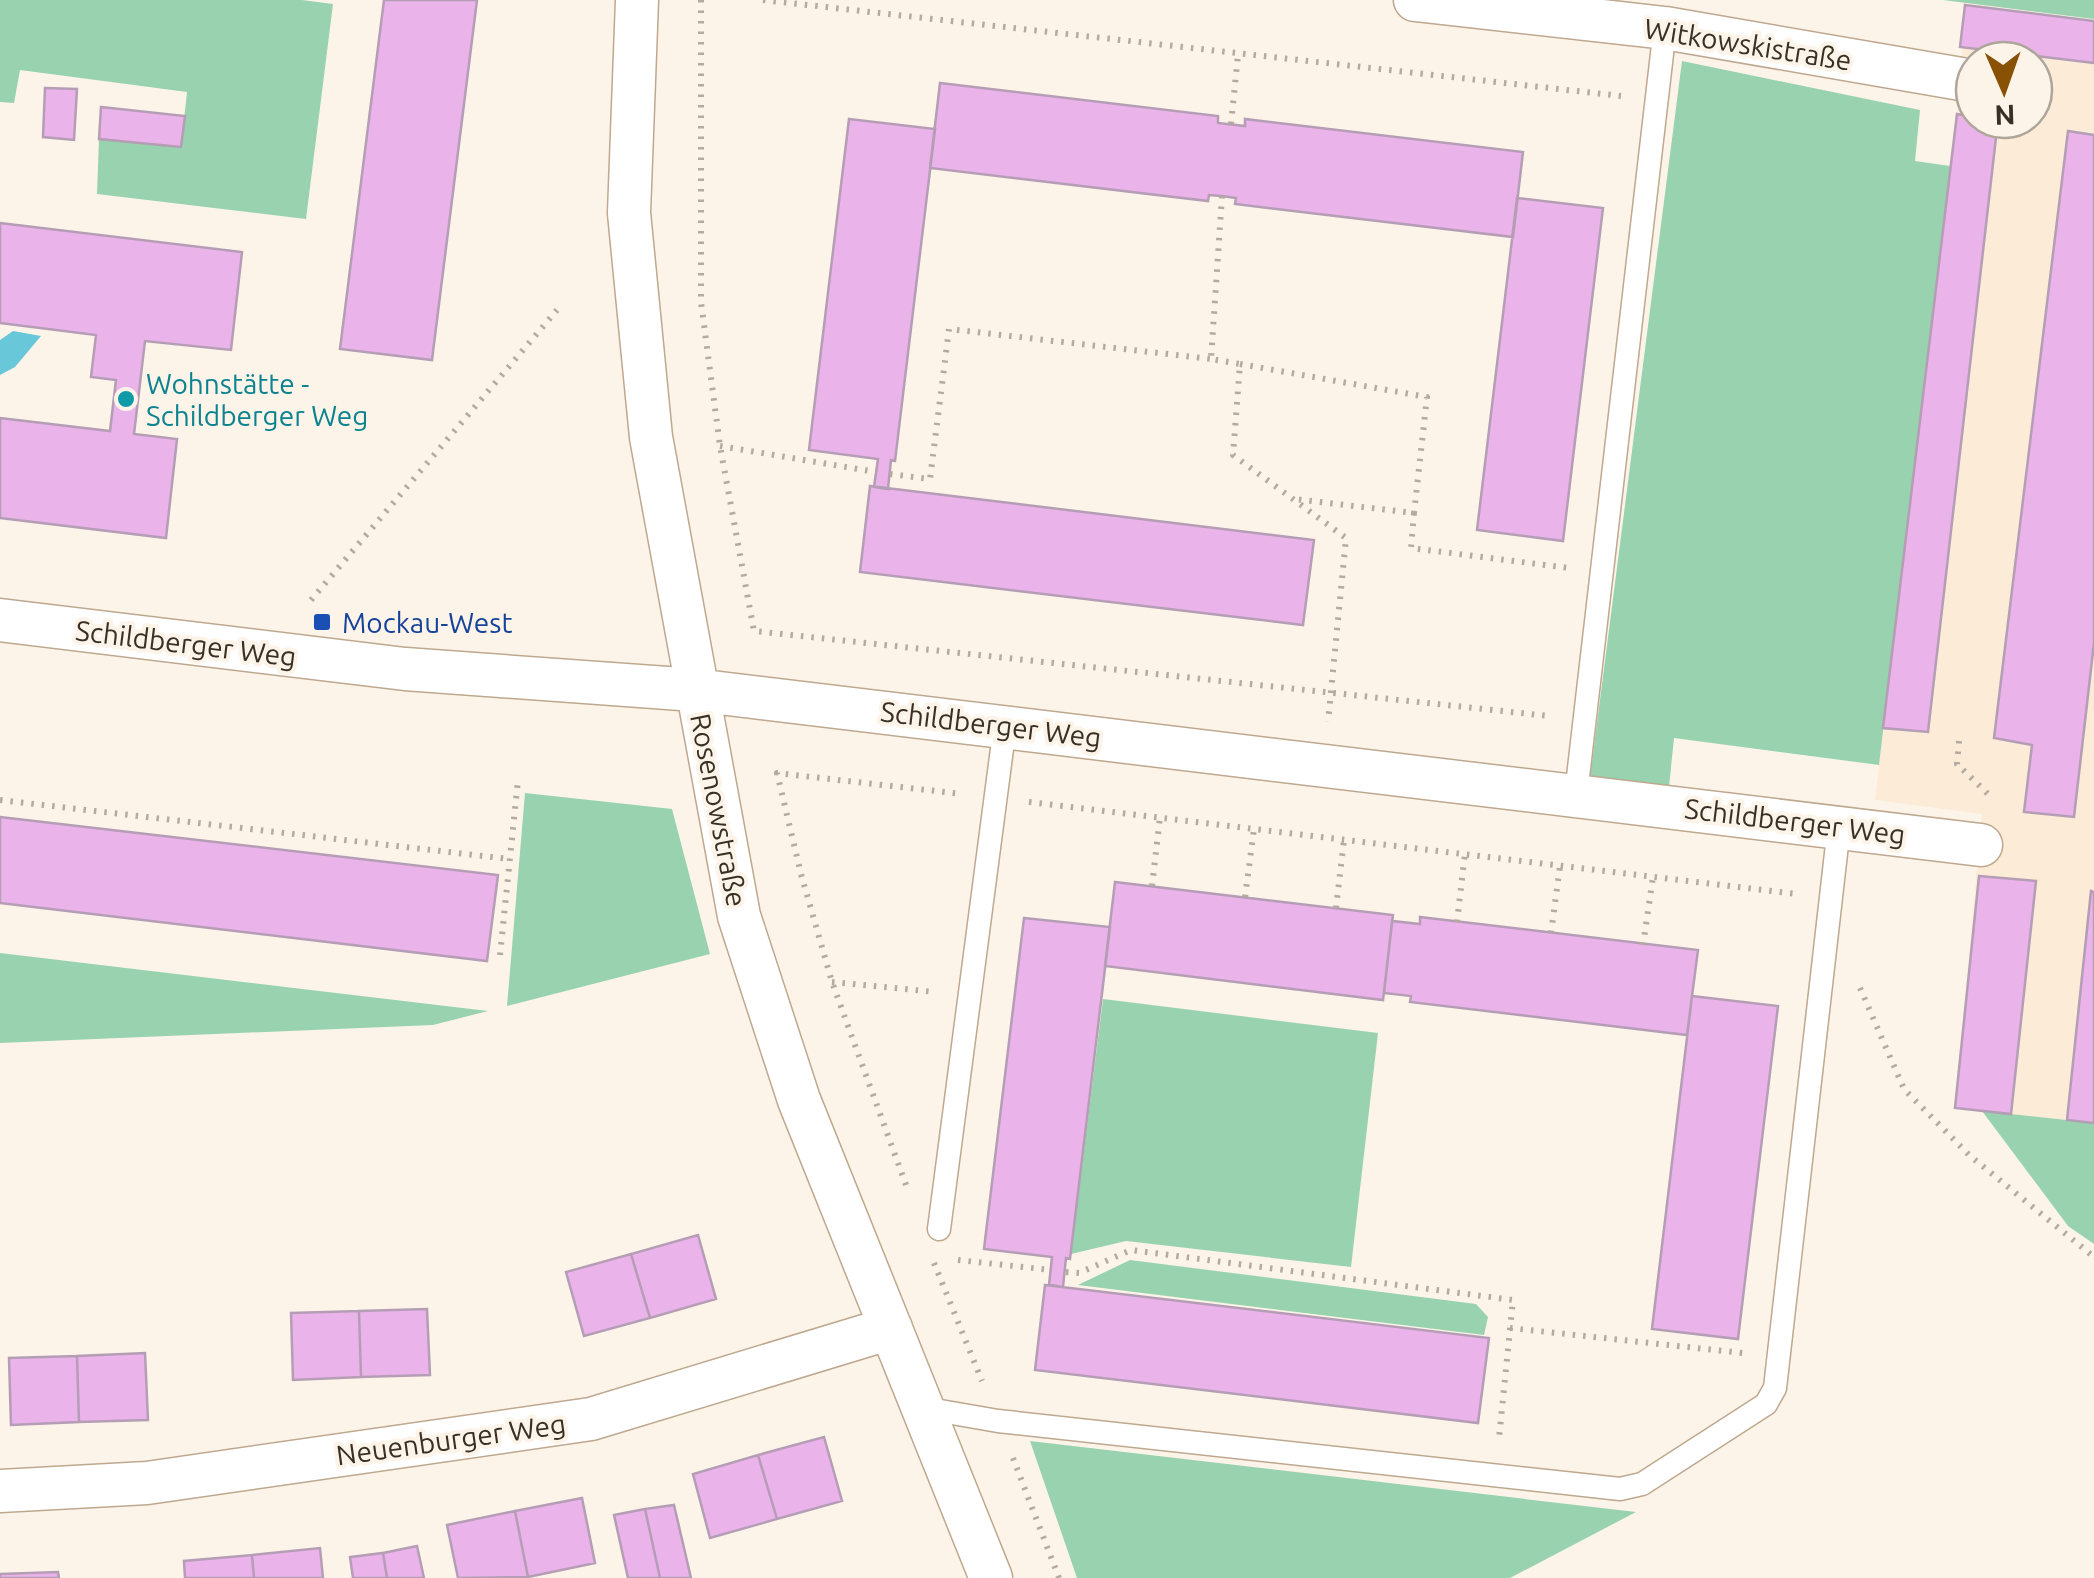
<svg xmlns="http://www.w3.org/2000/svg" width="2094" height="1578" font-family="Ubuntu,sans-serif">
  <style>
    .built { fill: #fbebd7; fill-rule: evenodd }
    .green { fill: #98d2ae }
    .water { fill: #68c7d8 }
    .building { fill: #eab4ea; stroke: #b59db5; stroke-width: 2.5 }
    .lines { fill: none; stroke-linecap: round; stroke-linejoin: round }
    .lane-casing { stroke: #bea88f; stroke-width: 25 }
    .street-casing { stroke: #bea88f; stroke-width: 45 }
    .path { stroke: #b3aaa0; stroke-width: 6; stroke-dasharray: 2.5 8; stroke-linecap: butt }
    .lane { stroke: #fff; stroke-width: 22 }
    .street { stroke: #fff; stroke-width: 42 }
    .culture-dot { fill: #0f9aa8; stroke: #fdf4e9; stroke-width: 4 }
    .transit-dot { fill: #1a4fb4; stroke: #fdf4e9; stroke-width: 4 }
    .labels { text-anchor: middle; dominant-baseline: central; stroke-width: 8; stroke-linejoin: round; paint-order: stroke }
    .street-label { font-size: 28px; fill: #382f25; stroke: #fdf4e9 }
    .culture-label { font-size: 28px; fill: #0d838f; stroke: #fdf4e9; text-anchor: start }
    .transit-label { font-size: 28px; fill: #164399; stroke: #fdf4e9; text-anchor: start }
  </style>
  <rect width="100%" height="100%" fill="#fdf4e9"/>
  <path class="built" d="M 1965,5 L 2094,21 L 2094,1123 L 1955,1108 L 1982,814 L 1875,800 L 1961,79 ZM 1974,60 L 2034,60 L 2034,120 L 1974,120 Z"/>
  <path class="green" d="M 0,0 L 302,0 L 333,4 L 306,219 L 97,194 L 99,139 L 181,147 L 187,92 L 20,70 L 14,103 L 0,102 Z
    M 1943,0 L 2094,0 L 2094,19 Z
    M 1682,61 L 1920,110 L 1915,161 L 1950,166 L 1879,765 L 1674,738 L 1669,787 L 1590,778 Z
    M 525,793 L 672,809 L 710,954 L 507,1006 Z
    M 0,953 L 488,1011 L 433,1025 L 0,1043 Z
    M 1103,999 L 1378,1033 L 1351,1267 L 1126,1241 L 1071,1254 Z
    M 1982,1111 L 2094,1123 L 2094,1244 L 2068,1226 Z
    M 1130,1260 L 1476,1304 L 1488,1317 L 1484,1335 L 1078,1285 Z
    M 1030,1441 L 1636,1512 L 1510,1578 L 1077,1578 Z"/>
  <path class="water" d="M 13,331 L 41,336 L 15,367 L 0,375 L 0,340 Z"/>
  <path class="building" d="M 384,0 L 477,0 L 432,360 L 340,349 Z
    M 1965,5 L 2094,21 L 2094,63 L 1960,47 Z
    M 940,83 L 1218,116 L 1218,123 L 1245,126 L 1245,119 L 1523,152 L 1513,237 L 1235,204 L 1236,198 L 1222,196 L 1209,195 L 1208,201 L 930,168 Z
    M 45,88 L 77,89 L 74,140 L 43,137 Z
    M 101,107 L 185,116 L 181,147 L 99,139 Z
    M 1957,114 L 1974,117 L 1974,120 L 1998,120 L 1928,732 L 1883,728 Z
    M 849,119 L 935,129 L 895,461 L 891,460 L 888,489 L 874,487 L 878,459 L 809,450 Z
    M 2068,131 L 2094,135 L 2094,643 L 2074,817 L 2024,812 L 2032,745 L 1994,738 Z
    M 1517,198 L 1603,208 L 1563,541 L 1477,530 Z
    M 0,223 L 242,252 L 231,350 L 145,341 L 134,434 L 177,439 L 166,538 L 0,518 L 0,418 L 110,431 L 116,380 L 91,377 L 96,335 L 0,323 Z
    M 870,486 L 1314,540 L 1303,625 L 860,572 Z
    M 0,817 L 498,875 L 487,961 L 0,903 Z
    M 1979,876 L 2036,881 L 2011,1114 L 1955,1108 Z
    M 1115,882 L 1393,915 L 1383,1000 L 1105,966 Z
    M 2091,891 L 2094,892 L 2094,1123 L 2067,1120 Z
    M 1420,917 L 1698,950 L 1687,1035 L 1410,1002 L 1411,996 L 1384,993 L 1392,921 L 1420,924 Z
    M 1024,918 L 1110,927 L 1070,1259 L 1066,1258 L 1063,1287 L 1049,1285 L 1052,1257 L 984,1249 Z
    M 1692,996 L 1778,1006 L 1738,1339 L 1652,1329 Z
    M 698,1235 L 716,1299 L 650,1318 L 631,1254 Z
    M 631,1254 L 650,1318 L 584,1336 L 566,1272 Z
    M 1045,1285 L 1489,1338 L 1478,1423 L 1035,1370 Z
    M 427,1309 L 430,1375 L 361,1377 L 359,1311 Z
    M 359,1311 L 361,1377 L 293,1380 L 291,1313 Z
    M 145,1353 L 148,1420 L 79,1422 L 77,1356 Z
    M 77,1356 L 79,1422 L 11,1425 L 9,1358 Z
    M 824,1437 L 842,1501 L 777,1519 L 758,1455 Z
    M 758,1455 L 777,1519 L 710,1538 L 693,1474 Z
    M 582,1498 L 595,1563 L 528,1577 L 515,1511 Z
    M 674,1505 L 691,1578 L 660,1578 L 645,1509 Z
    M 645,1509 L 660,1578 L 628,1578 L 614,1515 Z
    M 515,1511 L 528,1577 L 458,1578 L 447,1525 Z
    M 417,1546 L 424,1578 L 387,1578 L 383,1553 Z
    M 320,1548 L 323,1578 L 254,1578 L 252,1555 Z
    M 383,1553 L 387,1578 L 353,1578 L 350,1557 Z
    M 252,1555 L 254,1578 L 185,1578 L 184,1561 Z
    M 58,1572 L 59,1578 L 0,1578 L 0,1574 Z"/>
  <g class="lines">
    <g class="lane-casing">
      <path id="lane" d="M 1576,794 L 1665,28
        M 939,1229 L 1005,726
        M 923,1408 L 998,1421 L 1620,1489 L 1642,1484 L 1766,1404 L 1775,1388 L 1839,827"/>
    </g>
    <g class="street-casing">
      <path id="street" d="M 637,0 L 629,213 L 651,437 L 739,916 L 799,1100 L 991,1578
        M 1415,0 L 1665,28 L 1961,79
        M 0,620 L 405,669 L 695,690 L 1981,845
        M 0,1491 L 147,1483 L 591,1419 L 891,1328"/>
    </g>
    <path class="path" d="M 701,0 L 701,302 L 720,446 L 754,631 L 1549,716
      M 763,0 L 1621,96
      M 1231,124 L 1238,55
      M 1222,196 L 1211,359 L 1240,364 L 1233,455 L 1346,538 L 1328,722
      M 1240,364 L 1427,397 L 1414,513 L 1294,499
      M 720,446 L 876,472
      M 890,474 L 930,479 L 949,329 L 1211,359
      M 1414,513 L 1411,548 L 1569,568
      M 311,600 L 557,310
      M 1959,741 L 1957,764 L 1990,796
      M 0,800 L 509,859
      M 1029,802 L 1796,894
      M 1152,886 L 1160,817
      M 1245,897 L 1254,829
      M 1336,908 L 1344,840
      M 1457,922 L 1465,853
      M 1551,933 L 1560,866
      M 1643,945 L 1653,877
      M 500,955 L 518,780
      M 832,982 L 935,992
      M 1860,988 L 1904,1089 L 1969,1155 L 2094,1257
      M 906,1185 L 832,982 L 801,874 L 777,773 L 962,794
      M 958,1260 L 1051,1270
      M 934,1263 L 982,1381
      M 1066,1272 L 1079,1273 L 1131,1250 L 1513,1300 L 1499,1438
      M 1510,1328 L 1743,1353
      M 1013,1458 L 1059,1578"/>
    <use href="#lane" class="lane"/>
    <use href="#street" class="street"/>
  </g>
  <circle class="culture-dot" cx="126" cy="399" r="10"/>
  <rect class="transit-dot" x="312" y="612" width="20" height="20" rx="5"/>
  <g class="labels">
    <g class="street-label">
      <text transform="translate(1748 44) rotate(9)">Witkowskistraße</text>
      <text transform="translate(186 643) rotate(7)">Schildberger Weg</text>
      <text transform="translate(991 724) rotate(7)">Schildberger Weg</text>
      <text transform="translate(719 810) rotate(79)">Rosenowstraße</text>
      <text transform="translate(1795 821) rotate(7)">Schildberger Weg</text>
      <text transform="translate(451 1439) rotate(-8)">Neuenburger Weg</text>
    </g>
    <g class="culture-label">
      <text x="146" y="383">Wohnstätte -<tspan x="146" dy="32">Schildberger Weg</tspan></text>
    </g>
    <g class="transit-label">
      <text x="342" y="622">Mockau-West</text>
    </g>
  </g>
  <g transform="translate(2004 90) rotate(178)"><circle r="48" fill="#fdf4e9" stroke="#aea59b" stroke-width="2.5"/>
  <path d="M0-8L18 38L0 25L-18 38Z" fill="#895104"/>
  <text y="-15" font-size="28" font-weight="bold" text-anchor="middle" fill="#382f25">N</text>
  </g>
</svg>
